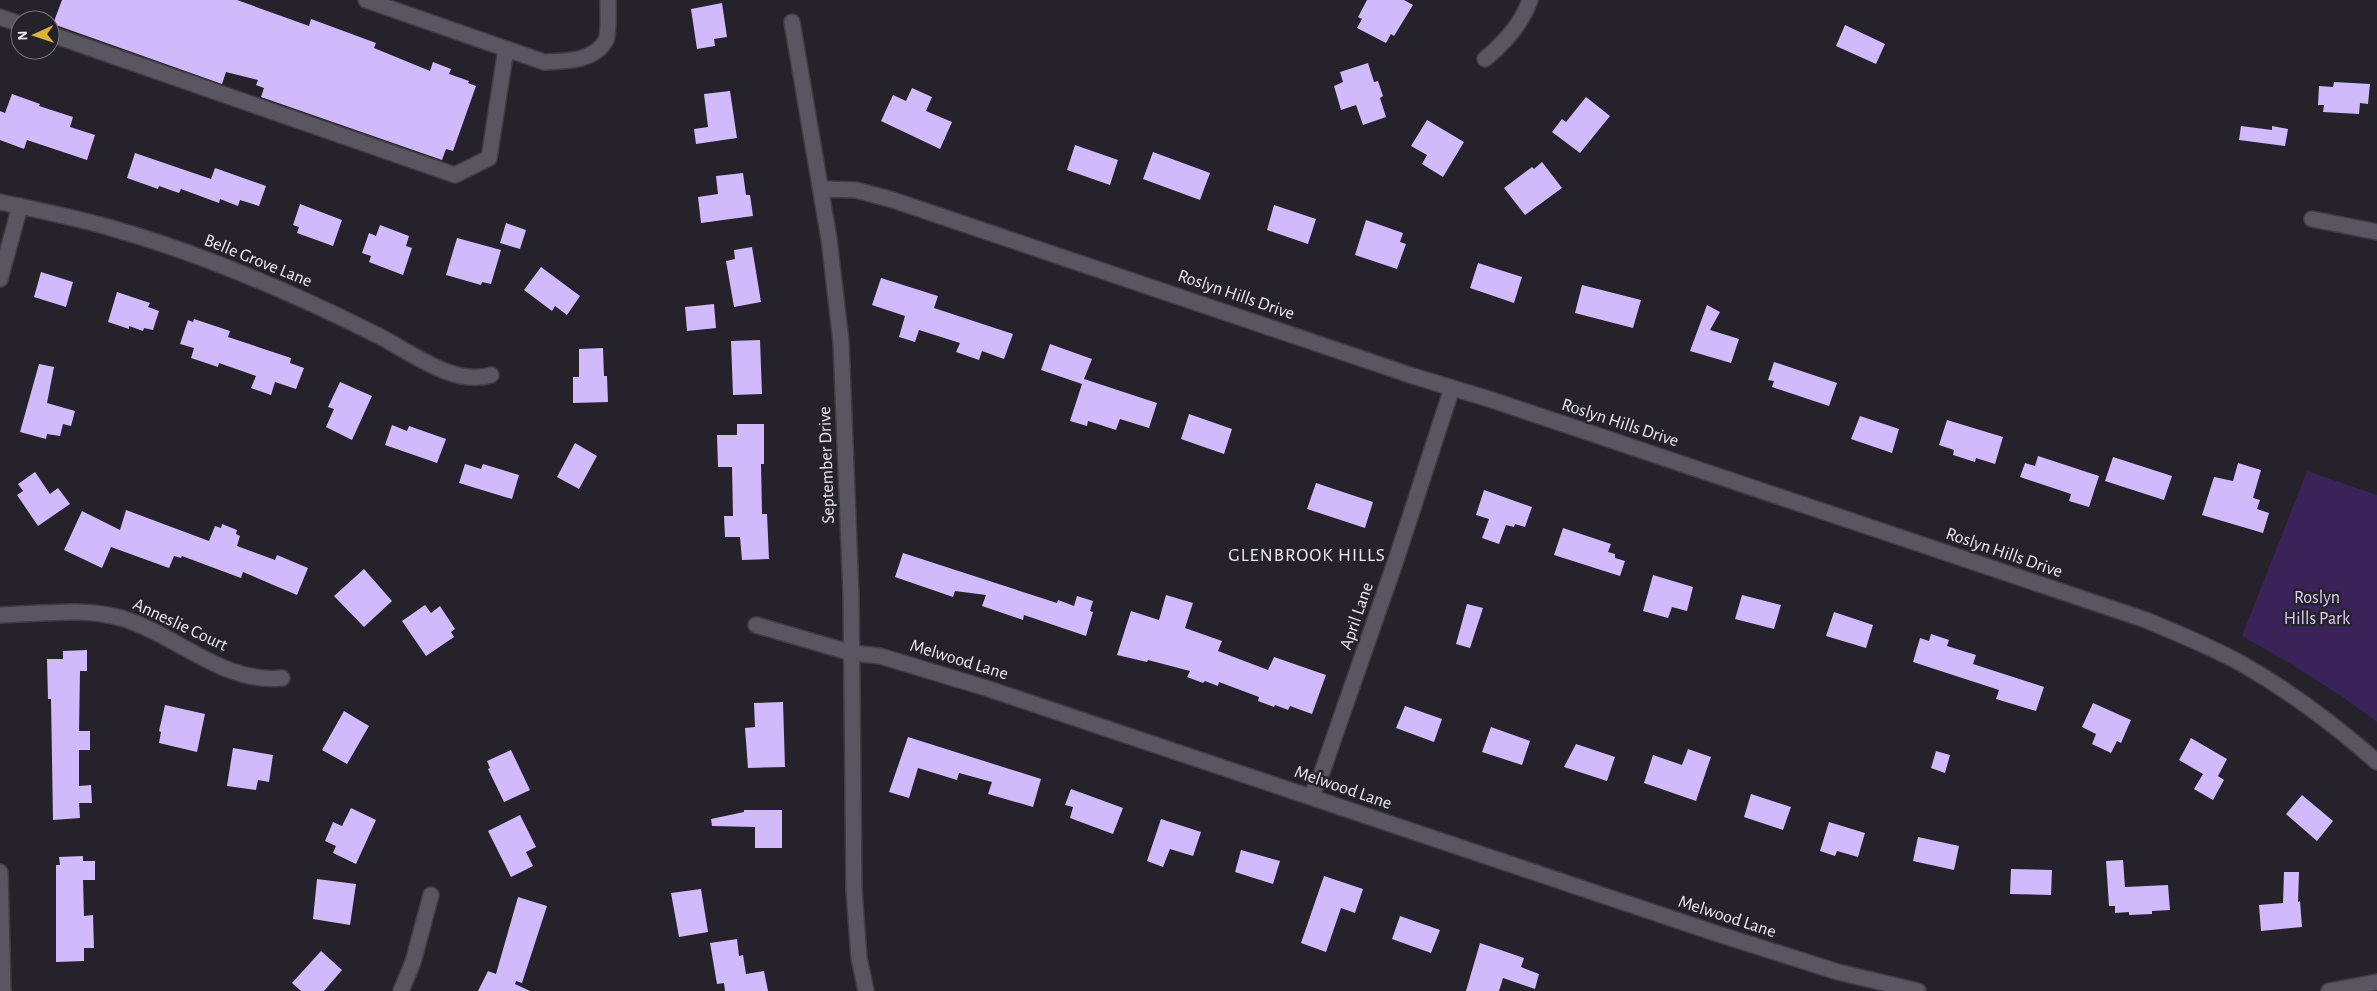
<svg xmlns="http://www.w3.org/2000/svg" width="2377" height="991" font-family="'Alegreya Sans',sans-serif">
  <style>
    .green { fill: #392359 }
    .building { fill: #d0bafb }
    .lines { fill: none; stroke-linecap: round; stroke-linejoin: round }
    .minor-casing { stroke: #3f3c44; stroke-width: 18 }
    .minor { stroke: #595661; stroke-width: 15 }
    .labels { text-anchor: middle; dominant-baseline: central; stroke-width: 5; stroke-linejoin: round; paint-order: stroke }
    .street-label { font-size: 18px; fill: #edebf1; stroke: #25222b }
    .park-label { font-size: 18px; fill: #ddd0f9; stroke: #25222b }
    .neighbourhood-label { font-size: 19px; letter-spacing: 1px; fill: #edebf1; stroke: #25222b }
  </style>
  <rect width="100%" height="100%" fill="#25222b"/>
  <path class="green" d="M 2307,471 L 2377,495 L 2377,722 C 2334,689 2289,662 2242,636 Z"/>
  <path class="building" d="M 62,0 L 237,0 L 309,26 L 311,19 L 330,26 L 376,43 L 374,48 L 430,71 L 433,62 L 451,69 L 449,74 L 469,81 L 468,83 L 476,86 L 453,151 L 446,149 L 442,160 L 261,97 L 264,88 L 256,85 L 258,80 L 226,72 L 222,84 L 53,24 Z
    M 1367,0 L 1404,0 L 1413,5 L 1394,36 L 1391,34 L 1386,43 L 1357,28 L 1362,19 L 1358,17 Z
    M 722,3 L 727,37 L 714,39 L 715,46 L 697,49 L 691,9 Z
    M 1845,25 L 1885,44 L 1876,64 L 1836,46 Z
    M 1368,63 L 1374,82 L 1378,81 L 1383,96 L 1380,98 L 1386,117 L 1363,125 L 1356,105 L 1341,110 L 1334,86 L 1343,82 L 1340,72 Z
    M 2334,82 L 2370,84 L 2368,104 L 2360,103 L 2359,114 L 2323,112 L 2324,105 L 2318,105 L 2319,86 L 2333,87 Z
    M 912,88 L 932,97 L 926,111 L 952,122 L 940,149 L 881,121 L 893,95 L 906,101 Z
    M 730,91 L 737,138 L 696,144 L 694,129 L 708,127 L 704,94 Z
    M 12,94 L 40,104 L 39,106 L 73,117 L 70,127 L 95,135 L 87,160 L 27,140 L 24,149 L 0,140 L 0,111 L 5,113 Z
    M 1586,97 L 1610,116 L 1580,153 L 1552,132 L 1562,119 L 1566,122 Z
    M 1427,120 L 1464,142 L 1443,177 L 1422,164 L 1427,155 L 1411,146 Z
    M 2241,126 L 2272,130 L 2272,126 L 2288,129 L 2285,146 L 2239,140 Z
    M 1075,145 L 1118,160 L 1110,185 L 1067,170 Z
    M 1153,152 L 1210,173 L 1200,200 L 1143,179 Z
    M 135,153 L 211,179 L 215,168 L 266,186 L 259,206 L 240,200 L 238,206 L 220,199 L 219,203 L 181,189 L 179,193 L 159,186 L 158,189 L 127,178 Z
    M 1542,162 L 1562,188 L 1525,215 L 1504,188 L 1532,167 L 1534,169 Z
    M 743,173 L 746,195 L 750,195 L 753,216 L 701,223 L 698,197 L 718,194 L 716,176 Z
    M 300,204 L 342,220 L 333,246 L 297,233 L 299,227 L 293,225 Z
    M 1274,205 L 1316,219 L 1308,244 L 1267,230 Z
    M 1366,220 L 1403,233 L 1400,242 L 1406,244 L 1397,269 L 1355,255 Z
    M 506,223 L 526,230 L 520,249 L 500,243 Z
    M 380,225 L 409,236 L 406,246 L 412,248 L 403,275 L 369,262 L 371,256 L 362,253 L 369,233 L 376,236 Z
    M 457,238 L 501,250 L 491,284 L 482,282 L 481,285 L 446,275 Z
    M 752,247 L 761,302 L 734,307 L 726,261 L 735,259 L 734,250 Z
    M 1478,263 L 1522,277 L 1514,303 L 1470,288 Z
    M 541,267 L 580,296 L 567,315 L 555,306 L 552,311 L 524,290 Z
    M 41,272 L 73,282 L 66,307 L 34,297 Z
    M 881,278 L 938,296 L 934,308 L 1013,334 L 1004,359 L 982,351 L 979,360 L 956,352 L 960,343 L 919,330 L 915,342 L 899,337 L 905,316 L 872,305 Z
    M 1582,285 L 1641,300 L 1633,328 L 1575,313 Z
    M 117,292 L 150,303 L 148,307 L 159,311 L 153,330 L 144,328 L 143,331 L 129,326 L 129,329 L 108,322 Z
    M 714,304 L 716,328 L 687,331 L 685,307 Z
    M 1707,305 L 1720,312 L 1710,330 L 1739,339 L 1731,363 L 1690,351 Z
    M 194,319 L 230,331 L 228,337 L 291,358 L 290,363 L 304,368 L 296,389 L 275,382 L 271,395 L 251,388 L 256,376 L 219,363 L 218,367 L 191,358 L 194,348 L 180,344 L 188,320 L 193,322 Z
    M 760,340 L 762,394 L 733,395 L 731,341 Z
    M 1050,344 L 1092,359 L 1084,379 L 1157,403 L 1149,428 L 1120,419 L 1116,430 L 1088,421 L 1087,426 L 1070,421 L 1082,384 L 1041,370 Z
    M 603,348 L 604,376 L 607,376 L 608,402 L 573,403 L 573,377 L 579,377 L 579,349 Z
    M 1774,362 L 1837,383 L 1829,406 L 1772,387 L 1774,381 L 1768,380 Z
    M 39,364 L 54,367 L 47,403 L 75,411 L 71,426 L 63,424 L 60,436 L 47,434 L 46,439 L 20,432 Z
    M 340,382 L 372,396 L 352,440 L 326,427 L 334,409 L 328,407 Z
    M 1189,414 L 1232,429 L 1224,454 L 1181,439 Z
    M 1860,416 L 1899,429 L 1892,453 L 1851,439 Z
    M 1947,420 L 2003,437 L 1995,464 L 1976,458 L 1975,462 L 1953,455 L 1954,450 L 1939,445 Z
    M 737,424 L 764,424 L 764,464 L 761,464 L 762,514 L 767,514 L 769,559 L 742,560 L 740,537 L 725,537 L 724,516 L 733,516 L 732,467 L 718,467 L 717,435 L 737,435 Z
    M 392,425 L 407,431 L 409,426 L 446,439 L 437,463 L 385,445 Z
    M 575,443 L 597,456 L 579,489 L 557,477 Z
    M 2038,456 L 2099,476 L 2089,507 L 2069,501 L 2071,494 L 2020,477 L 2025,463 L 2035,466 Z
    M 2113,457 L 2172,476 L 2164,500 L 2105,481 Z
    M 2238,463 L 2261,470 L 2253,498 L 2260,500 L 2257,509 L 2269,513 L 2263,533 L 2202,515 L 2214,477 L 2233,481 Z
    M 465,464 L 481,469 L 483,464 L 519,475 L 512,499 L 459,483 Z
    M 35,472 L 50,494 L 58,488 L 70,504 L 38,526 L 17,495 L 23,491 L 18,484 Z
    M 1316,483 L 1373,502 L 1365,528 L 1307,509 Z
    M 1484,490 L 1532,507 L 1525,527 L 1515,524 L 1514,527 L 1506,525 L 1499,544 L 1482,538 L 1489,519 L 1476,515 Z
    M 126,510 L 209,541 L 215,526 L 221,528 L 222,524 L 237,530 L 236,534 L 240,536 L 237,546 L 275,560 L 277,555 L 308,568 L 297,595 L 243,572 L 241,578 L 182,556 L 181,558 L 174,556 L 169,568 L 111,547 L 102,568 L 64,550 L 82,511 L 120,530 Z
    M 1563,528 L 1611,544 L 1608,552 L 1615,554 L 1615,558 L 1625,561 L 1620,576 L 1554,555 Z
    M 903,553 L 1057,603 L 1058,600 L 1074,606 L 1077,596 L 1093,601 L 1090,611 L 1093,612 L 1086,636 L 1024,615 L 1023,620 L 982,606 L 986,595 L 955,591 L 953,597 L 895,577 Z
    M 364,569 L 392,601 L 364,627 L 334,596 Z
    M 1653,575 L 1693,587 L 1687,611 L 1672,607 L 1668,618 L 1643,611 Z
    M 1166,595 L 1193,603 L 1185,628 L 1222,641 L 1218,651 L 1268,670 L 1274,657 L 1326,675 L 1312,714 L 1290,706 L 1288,710 L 1275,705 L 1274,707 L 1258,701 L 1259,697 L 1219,682 L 1218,686 L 1205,681 L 1203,683 L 1187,677 L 1190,671 L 1148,660 L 1147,662 L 1117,655 L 1131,611 L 1159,620 Z
    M 1742,595 L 1781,605 L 1774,629 L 1735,619 Z
    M 1467,604 L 1483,608 L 1470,648 L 1456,644 Z
    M 425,605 L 431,613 L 440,606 L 455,629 L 451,632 L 454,637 L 426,656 L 402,621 Z
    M 1834,612 L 1873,625 L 1866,648 L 1826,636 Z
    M 1931,634 L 1949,640 L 1947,646 L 1976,655 L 1973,664 L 2044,687 L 2036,711 L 1996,699 L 1999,690 L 1913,662 L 1920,638 L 1929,641 Z
    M 87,650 L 87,671 L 80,671 L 79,731 L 90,731 L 90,750 L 79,750 L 79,786 L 91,785 L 92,803 L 79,803 L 80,818 L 53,820 L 51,699 L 48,699 L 47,659 L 63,659 L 63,651 Z
    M 783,702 L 785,767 L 748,768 L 745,728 L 755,727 L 754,703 Z
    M 2093,703 L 2131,720 L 2121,743 L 2117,741 L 2111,753 L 2092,744 L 2096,734 L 2082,727 Z
    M 165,705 L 205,714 L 197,752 L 159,743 L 161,732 L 159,731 Z
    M 1405,706 L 1442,719 L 1434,742 L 1396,728 Z
    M 344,711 L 369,726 L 347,764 L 322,750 Z
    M 1491,727 L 1530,741 L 1522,765 L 1482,752 Z
    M 908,737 L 1041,779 L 1033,807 L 988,794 L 992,782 L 959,773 L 957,780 L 918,768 L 909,798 L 889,792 Z
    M 2191,738 L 2227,759 L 2218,776 L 2224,780 L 2213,800 L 2194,789 L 2203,774 L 2179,760 Z
    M 1576,744 L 1615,757 L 1607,781 L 1564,767 Z
    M 233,748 L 273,755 L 269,782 L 258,780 L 256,790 L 227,786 Z
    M 1688,749 L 1711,757 L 1696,801 L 1644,783 L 1653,755 L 1682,765 Z
    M 511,750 L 530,790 L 504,802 L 488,769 L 490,768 L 487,761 Z
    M 1936,751 L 1950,755 L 1945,773 L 1931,768 Z
    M 1071,789 L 1123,808 L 1113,834 L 1070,818 L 1073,807 L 1065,805 Z
    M 1751,794 L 1791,807 L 1783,830 L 1744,817 Z
    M 2302,795 L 2333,821 L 2317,841 L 2286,814 Z
    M 351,808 L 376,820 L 356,864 L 333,853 L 336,846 L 325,841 L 333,822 L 342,826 Z
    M 744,810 L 782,810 L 782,848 L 755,848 L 755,827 L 712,826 L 711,819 L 744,812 Z
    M 520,815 L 536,847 L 526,852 L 533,866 L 511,877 L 488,831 Z
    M 1161,819 L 1201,832 L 1193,856 L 1170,849 L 1163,867 L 1147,861 Z
    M 1829,822 L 1865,833 L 1858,857 L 1837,851 L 1835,856 L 1820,851 Z
    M 1918,837 L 1959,846 L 1954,870 L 1913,861 Z
    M 1241,850 L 1280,861 L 1273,884 L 1235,872 Z
    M 83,856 L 83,861 L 95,861 L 95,880 L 83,880 L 84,916 L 93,915 L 94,948 L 84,948 L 84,961 L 56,962 L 56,865 L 60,865 L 59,857 Z
    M 2123,860 L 2125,887 L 2168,885 L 2170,910 L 2152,911 L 2152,914 L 2129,915 L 2129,912 L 2115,913 L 2115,906 L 2109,906 L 2106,861 Z
    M 2011,869 L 2052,870 L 2051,895 L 2010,894 Z
    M 2284,872 L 2299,872 L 2298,902 L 2300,901 L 2302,927 L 2261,931 L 2259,905 L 2283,903 Z
    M 1324,876 L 1363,889 L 1355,913 L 1341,908 L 1326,952 L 1301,943 Z
    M 317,879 L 356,884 L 350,925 L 313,919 Z
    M 701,889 L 708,932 L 679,937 L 671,893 Z
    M 518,897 L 547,906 L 522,983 L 516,981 L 515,984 L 530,991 L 478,991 L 488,971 L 496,974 Z
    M 1400,916 L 1440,930 L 1431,953 L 1392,939 Z
    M 737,939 L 739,956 L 743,955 L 746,974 L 764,971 L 768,991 L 725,991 L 724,983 L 717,984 L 710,943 Z
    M 1480,943 L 1524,958 L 1521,967 L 1539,974 L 1535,989 L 1503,978 L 1499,991 L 1466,991 Z
    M 321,951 L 342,970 L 324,991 L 301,991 L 292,983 Z"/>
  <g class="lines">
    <g class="minor-casing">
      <path id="minor" d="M 366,0 L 544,62 C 565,61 594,62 606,40 C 609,33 608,9 608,0
        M 0,17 L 20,24
        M 792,22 L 829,239 L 841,342 L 851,595 L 854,890 L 859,958 L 866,991
        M 50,34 L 455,175 L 489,158 L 506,49
        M 1485,59 C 1504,43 1522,24 1530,0
        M 821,189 L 856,190 L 893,200 L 1413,376 L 1489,399 L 2146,620 C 2179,634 2212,647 2244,665 C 2291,692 2336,726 2377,762
        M 0,202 C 37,210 74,217 111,228 C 203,254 291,292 377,335 C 409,351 454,387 491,375
        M 2312,219 L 2377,232
        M 0,279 L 20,206
        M 0,615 C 39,614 84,607 121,618 C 176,634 222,684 282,678
        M 756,625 L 852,653 L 880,656 L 986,688 L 1715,933 L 1838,972 L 1918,991
        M 1311,797 L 1321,775 L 1396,560 L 1452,388
        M 0,872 L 3,991
        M 401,991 L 413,962 L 431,895
        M 2329,991 L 2377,982"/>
    </g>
    <use href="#minor" class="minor"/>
  </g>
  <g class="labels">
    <g class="street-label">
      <text transform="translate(258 261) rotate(22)">Belle Grove Lane</text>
      <text transform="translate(1236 295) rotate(19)">Roslyn Hills Drive</text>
      <text transform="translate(1620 423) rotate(18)">Roslyn Hills Drive</text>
      <text transform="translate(827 465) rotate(-92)">September Drive</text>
      <text transform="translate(2004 553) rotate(19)">Roslyn Hills Drive</text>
      <text transform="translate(1357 616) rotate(-71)">April Lane</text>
      <text transform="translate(180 625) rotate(25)">Anneslie Court</text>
      <text transform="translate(959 660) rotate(17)">Melwood Lane</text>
      <text transform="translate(1343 788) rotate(19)">Melwood Lane</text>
      <text transform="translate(1727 917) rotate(18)">Melwood Lane</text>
    </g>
    <g class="park-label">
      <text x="2317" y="598">Roslyn<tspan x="2317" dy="21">Hills Park</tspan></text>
    </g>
    <g class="neighbourhood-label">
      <text x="1307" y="555">GLENBROOK HILLS</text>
    </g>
  </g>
  <g transform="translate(35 35) rotate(267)"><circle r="24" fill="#25222b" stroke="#75727a"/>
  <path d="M0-4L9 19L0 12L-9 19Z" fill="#dcb233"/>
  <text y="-8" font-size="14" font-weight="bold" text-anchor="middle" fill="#edebf1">N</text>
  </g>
</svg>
